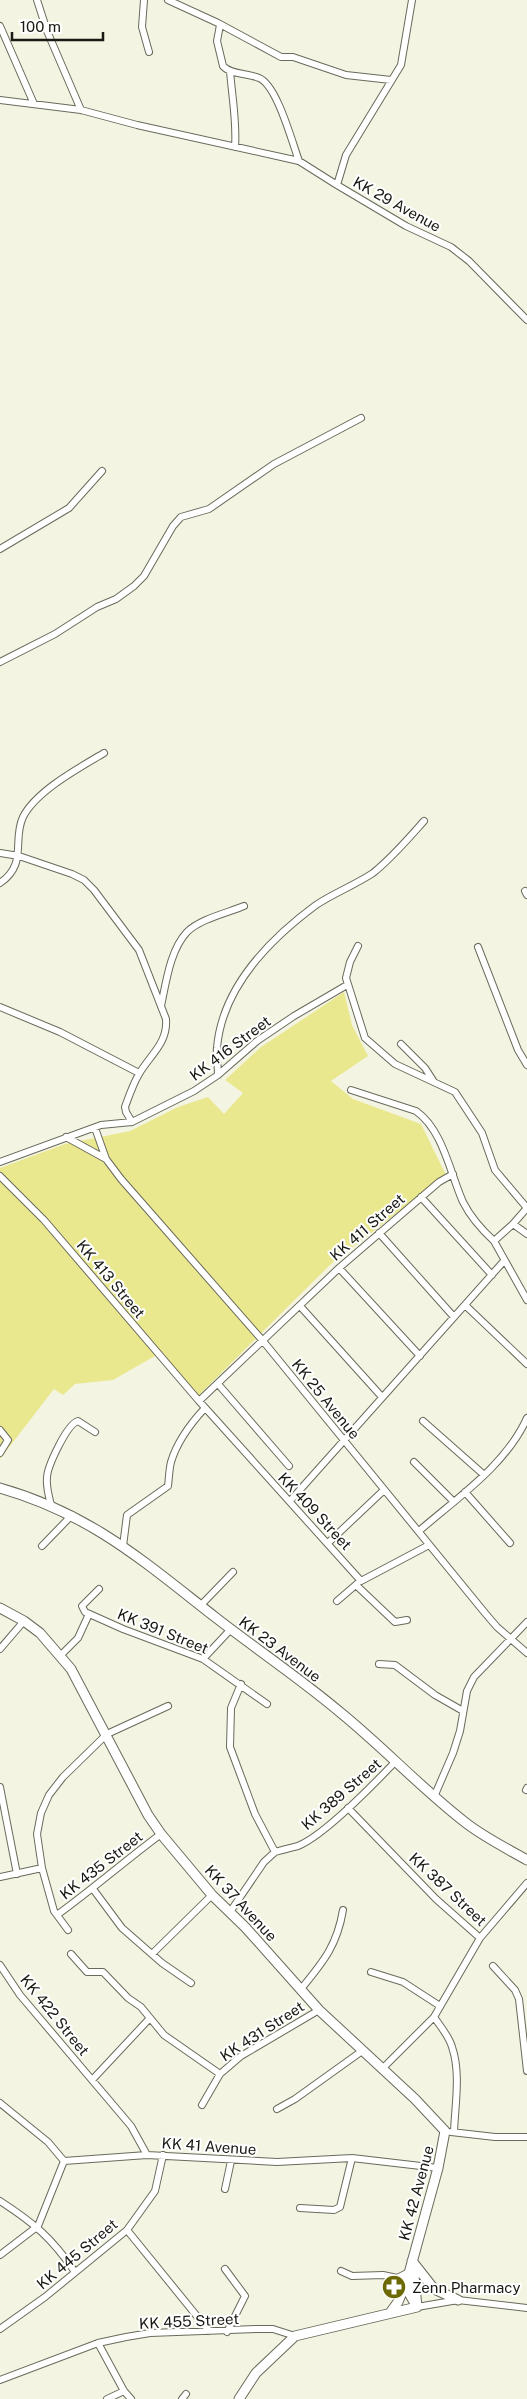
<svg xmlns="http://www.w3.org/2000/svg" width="527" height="2399" font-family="'Public Sans',sans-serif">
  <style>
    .green { fill: #eae88f }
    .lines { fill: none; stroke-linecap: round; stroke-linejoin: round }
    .minor-casing { stroke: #6a6a5c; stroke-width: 8 }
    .secondary-casing { stroke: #6a6a5c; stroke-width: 11 }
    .minor { stroke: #fff; stroke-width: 6 }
    .secondary { stroke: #fff; stroke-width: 9 }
    .labels { text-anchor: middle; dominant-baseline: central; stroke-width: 4; stroke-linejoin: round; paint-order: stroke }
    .street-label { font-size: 15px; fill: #1a1a14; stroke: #fff }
    .poi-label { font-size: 15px; fill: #1a1a14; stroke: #fff; text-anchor: start }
  </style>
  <rect width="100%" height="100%" fill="#f4f4e3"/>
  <path class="green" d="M 344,992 L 352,1025 L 368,1056 L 331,1081 L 353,1099 L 421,1124 L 446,1175 L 331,1264 L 198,1396 L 162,1352 L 113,1380 L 75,1384 L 63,1395 L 54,1389 L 0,1459 L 0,1168 L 65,1144 L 130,1131 L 178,1107 L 208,1097 L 224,1114 L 243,1093 L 225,1080 L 261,1047 Z"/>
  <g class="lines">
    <g class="minor-casing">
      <path id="minor" d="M 37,0 L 47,31 L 81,110
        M 144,0 L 142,27 L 149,52
        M 168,0 L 218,23 L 281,57 L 293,57 L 346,75 L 391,80
        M 412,0 L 401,65 L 346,155 L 337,185 L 406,226 L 451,247 L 469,261 L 527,320
        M 220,25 L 217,41 L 223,66 C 231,75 248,73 259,78 C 277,85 292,142 299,161
        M 0,26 L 34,104
        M 230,71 C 232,96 237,123 235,147
        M 0,100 L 81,110 L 137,125 L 299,161 L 337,185
        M 0,549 L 69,508 L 102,471
        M 0,662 L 55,634 L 97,607 L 116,599 L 134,586 L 144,576 L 173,526 L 181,517 L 209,509 L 274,464 L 361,418
        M 0,853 L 19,856 L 72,874 L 84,880 L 94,890 L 139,950 L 166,1019 C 168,1043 150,1055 139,1074 C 133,1084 129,1096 125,1107 L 126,1112 L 132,1122
        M 0,883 C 28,864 12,840 23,817 C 36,791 79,768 104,753
        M 525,891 L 527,895
        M 358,946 L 350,962 L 346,978 L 365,1038 L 395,1064 L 455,1092 L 482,1133 L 495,1170 L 527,1208
        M 478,947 L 518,1050 L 527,1065
        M 161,1006 C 166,983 170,950 187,932 C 200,919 227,913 244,906
        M 0,1007 L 60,1032 L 139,1073
        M 401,1044 L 425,1068 L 434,1082
        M 218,1075 C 218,1066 216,1057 217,1048 C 222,987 270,939 316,905 C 334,893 355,885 373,873 C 392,858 408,839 424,821
        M 351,1090 L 416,1111 C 443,1130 450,1173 463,1202 C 471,1218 481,1229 494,1241
        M 95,1128 L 106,1159 L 121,1179 L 263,1341 L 485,1613 L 497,1627 L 527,1653
        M 66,1137 L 106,1159
        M 0,1162 L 101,1125 L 132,1122 L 194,1091 L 218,1075 L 257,1041 L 294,1016 L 347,985
        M 0,1176 L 44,1220 L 199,1401 L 361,1581 L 429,1545
        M 421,1197 L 492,1275
        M 527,1208 L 513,1224 L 527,1234
        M 513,1224 L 494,1241 L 527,1300
        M 379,1233 L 454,1317
        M 339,1268 L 420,1356
        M 465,1305 L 527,1364
        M 300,1306 L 382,1397
        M 218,1384 L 289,1466
        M 199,1401 L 339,1268 L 439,1182 L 453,1174
        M 423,1421 L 483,1474
        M 0,1430 L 8,1440 L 0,1453
        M 414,1462 L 454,1502
        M 465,1492 L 510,1543
        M 290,1501 L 504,1261
        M 51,1505 C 49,1497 46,1487 47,1478 C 47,1467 67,1424 78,1421 L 95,1432
        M 419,1531 C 457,1498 506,1465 527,1418
        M 328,1543 L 384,1490
        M 42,1546 L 72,1515
        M 123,1546 L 127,1515 L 168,1486 C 169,1479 169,1470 171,1462 C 177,1442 191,1423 205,1408
        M 356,1585 L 395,1622 L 407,1620
        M 99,1589 L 82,1606 L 85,1612 L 123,1629 L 203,1659 L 267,1704
        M 337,1601 L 358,1583
        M 201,1605 L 233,1572
        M 0,1649 L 24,1621
        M 60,1656 L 78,1638 L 89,1614
        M 203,1659 L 231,1629
        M 379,1664 L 395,1665 L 435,1695 L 463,1711
        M 0,1787 L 17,1874
        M 526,1790 L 527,1788
        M 434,1797 L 453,1753 L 460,1731 L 467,1691 L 474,1677 L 527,1622
        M 348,1808 L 436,1899 L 480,1938 L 527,1883
        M 275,1852 C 282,1850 290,1848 298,1846 C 325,1835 374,1784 395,1762
        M 42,1868 L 54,1911 L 68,1930
        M 0,1877 L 42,1868 L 37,1834 L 41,1813 L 49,1795 L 63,1777 L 107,1734 L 168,1706
        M 93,1889 L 122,1928 L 162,1963 L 191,1983
        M 230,1912 L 264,1862 L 275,1852 L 255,1814 L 230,1747 L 231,1708 L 241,1684
        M 57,1915 C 93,1889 126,1860 161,1834
        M 71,1954 L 87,1972 L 103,1972 L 128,1998 L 141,2007 L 164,2035 L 220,2074 L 241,2056 L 319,2010
        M 152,1954 L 212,1895
        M 0,1965 L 20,1995 L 131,2126 L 147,2155
        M 493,1966 L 515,1990 L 519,1999 L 527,2071
        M 371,1972 L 403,1982 L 440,2006
        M 301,1989 C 323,1962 337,1946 343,1910
        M 434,2017 C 440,2026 449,2036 452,2047 C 461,2073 455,2105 454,2132
        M 382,2069 L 434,2017 L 480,1938
        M 92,2080 L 150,2018
        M 0,2103 L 48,2142 L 64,2161 L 147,2155 L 277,2162 L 352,2158 L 438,2168
        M 202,2105 L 220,2074
        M 277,2109 L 295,2099 L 362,2051
        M 451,2132 L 495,2137 L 527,2137
        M 225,2189 L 231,2161
        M 0,2201 C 34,2223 52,2238 75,2272
        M 300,2208 L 334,2210 L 340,2207 L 352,2158
        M 127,2230 L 209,2331
        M 0,2255 L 38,2226 L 64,2161
        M 225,2269 L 245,2296 L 227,2332
        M 341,2271 L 352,2276 L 383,2275 L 397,2278 L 409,2272
        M 417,2307 L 458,2300 L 527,2308
        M 0,2329 L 45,2297 L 127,2230 L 155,2191 L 163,2155
        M 98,2343 L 124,2391
        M 0,2380 L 98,2343 L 126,2337 L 150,2333 L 256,2329 L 273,2329 L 295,2336
        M 107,2399 L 124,2391 L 131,2399
        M 182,2399 L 186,2394"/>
    </g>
    <g class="secondary-casing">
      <path id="secondary" d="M 0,1488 C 91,1514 143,1561 215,1617 C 256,1649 301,1679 341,1713 C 384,1748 422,1789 466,1823 C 484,1837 506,1848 527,1860
        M 0,1608 L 24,1621 L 40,1633 L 71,1669 L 148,1815 L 161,1834 L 212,1895 L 245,1927 L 319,2010 L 415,2099 L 445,2131 L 438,2168 L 408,2277 L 409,2293 L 417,2307
        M 412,2261 L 434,2289 L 458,2300
        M 413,2265 L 417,2307
        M 390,2313 L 398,2302 L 407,2280
        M 239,2399 L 256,2373 L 295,2336 L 417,2307"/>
    </g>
    <use href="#minor" class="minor"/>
    <use href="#secondary" class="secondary"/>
  </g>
  <defs>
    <g id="pharmacy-disc" transform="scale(1.25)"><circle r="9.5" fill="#6d6902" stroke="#fff"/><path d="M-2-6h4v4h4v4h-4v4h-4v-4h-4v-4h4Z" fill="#fff"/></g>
  </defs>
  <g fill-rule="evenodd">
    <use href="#pharmacy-disc" x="394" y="2287"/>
  </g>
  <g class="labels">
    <g class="street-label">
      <text transform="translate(397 204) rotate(29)">KK 29 Avenue</text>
      <text transform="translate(230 1048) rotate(-37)">KK 416 Street</text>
      <text transform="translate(367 1227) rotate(-41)">KK 411 Street</text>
      <text transform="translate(111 1279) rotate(50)">KK 413 Street</text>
      <text transform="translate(326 1399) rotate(51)">KK 25 Avenue</text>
      <text transform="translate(315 1511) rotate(47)">KK 409 Street</text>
      <text transform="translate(163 1631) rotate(22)">KK 391 Street</text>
      <text transform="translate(280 1649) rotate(37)">KK 23 Avenue</text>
      <text transform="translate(341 1794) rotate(-41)">KK 389 Street</text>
      <text transform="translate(101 1865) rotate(-38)">KK 435 Street</text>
      <text transform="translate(448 1889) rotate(43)">KK 387 Street</text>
      <text transform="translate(241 1903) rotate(47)">KK 37 Avenue</text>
      <text transform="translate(55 2015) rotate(51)">KK 422 Street</text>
      <text transform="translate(262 2031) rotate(-33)">KK 431 Street</text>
      <text transform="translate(209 2146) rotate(4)">KK 41 Avenue</text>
      <text transform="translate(416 2193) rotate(-75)">KK 42 Avenue</text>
      <text transform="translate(77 2254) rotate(-40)">KK 445 Street</text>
      <text transform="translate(189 2321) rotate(-3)">KK 455 Street</text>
    </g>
    <g class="poi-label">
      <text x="412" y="2287">Zenn Pharmacy</text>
    </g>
  </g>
  <path d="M12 32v8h91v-8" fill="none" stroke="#1a1a14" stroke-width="2.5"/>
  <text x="20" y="32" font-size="15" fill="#1a1a14" stroke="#ffffff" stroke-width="4" paint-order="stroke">100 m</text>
</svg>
